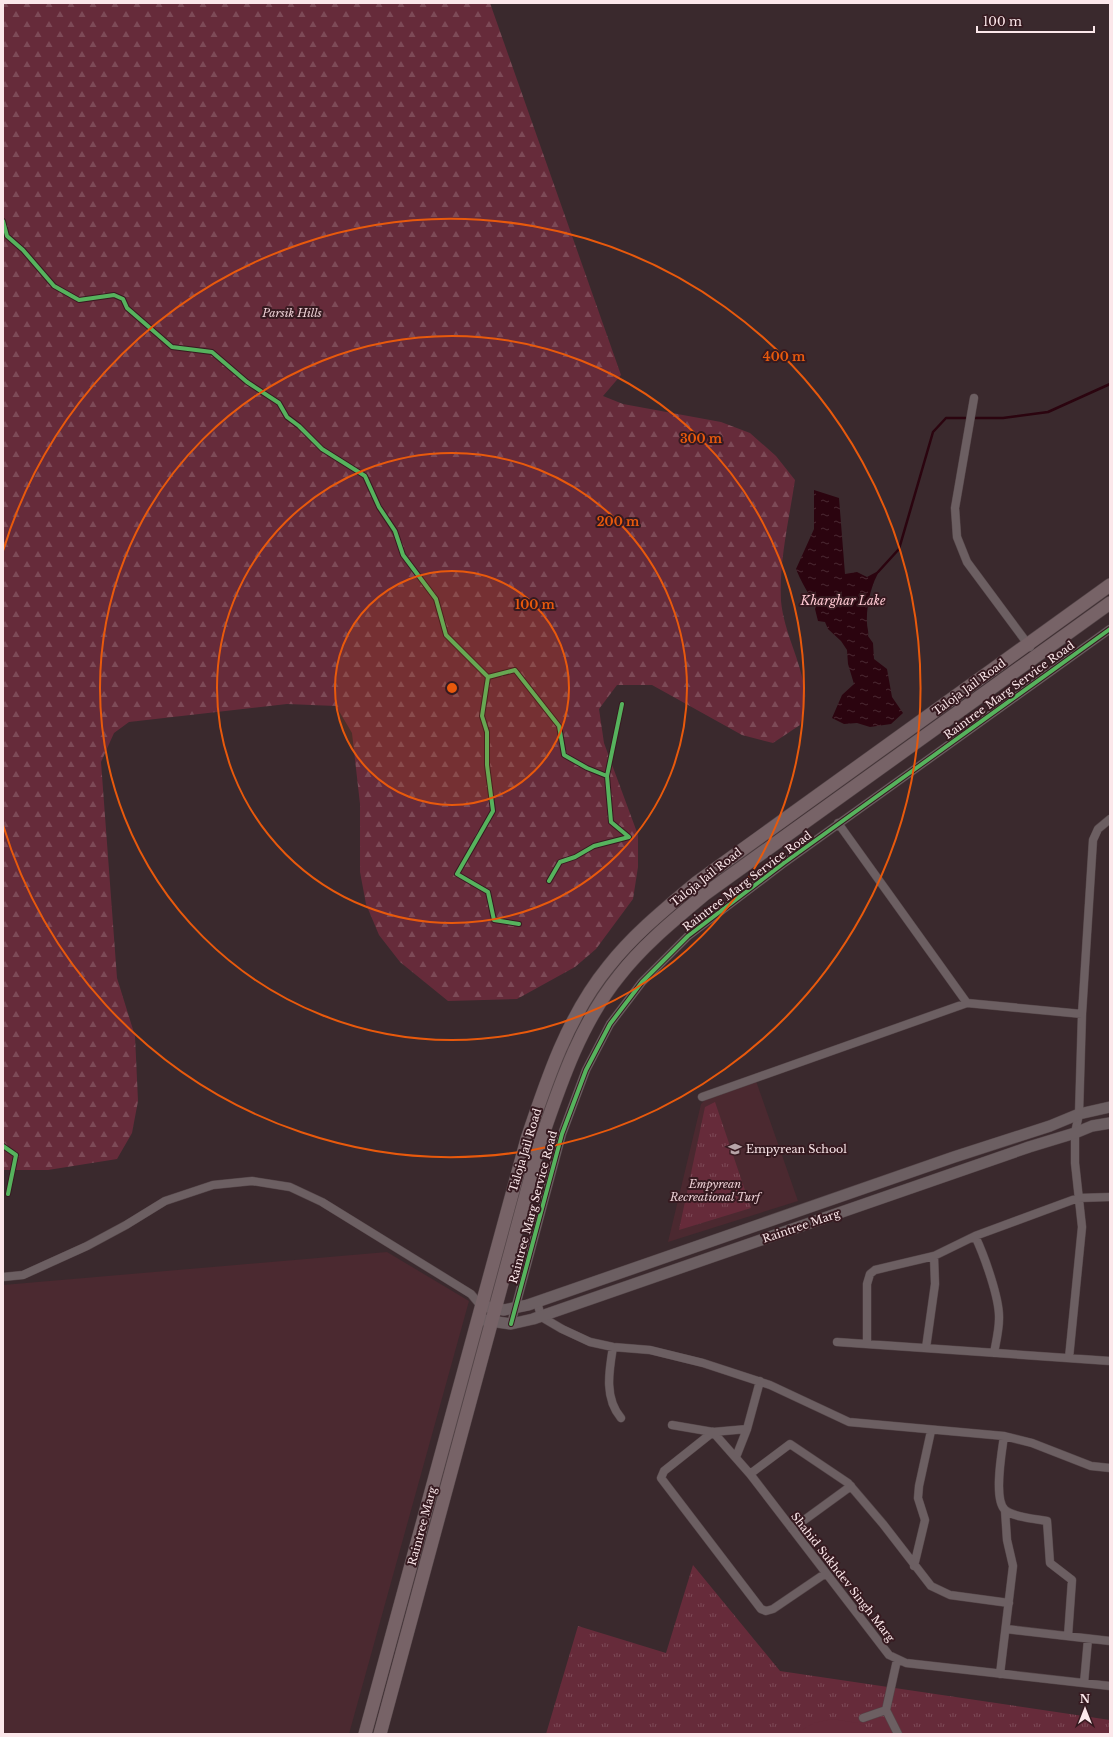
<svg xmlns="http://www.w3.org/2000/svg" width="1113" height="1737" font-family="'Libre Baskerville',serif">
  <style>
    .built { fill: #4b2930 }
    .grass { fill: url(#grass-tufts) }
    .forest { fill: url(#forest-firs) }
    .garden { fill: #662b3a }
    .water { fill: url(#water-ripples) }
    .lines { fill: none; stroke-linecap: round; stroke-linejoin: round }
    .stream { stroke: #2b040f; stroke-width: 2.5 }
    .street-casing { stroke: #544548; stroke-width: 9 }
    .secondary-casing { stroke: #544548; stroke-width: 12 }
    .primary-casing { stroke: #544548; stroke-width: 14 }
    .street { stroke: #6c5f62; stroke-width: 8 }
    .secondary { stroke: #6c5f62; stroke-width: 11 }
    .primary { stroke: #776367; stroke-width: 13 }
    .cycleway-casing { stroke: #361a20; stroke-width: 6 }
    .cycleway { stroke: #56b35d; stroke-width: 4 }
    .ring { fill: none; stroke: #e8590c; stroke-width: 2 }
    .labels { text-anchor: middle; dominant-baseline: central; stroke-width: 4; stroke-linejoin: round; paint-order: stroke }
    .park-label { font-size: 11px; font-style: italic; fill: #eed2d7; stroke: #361a20 }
    .street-label { font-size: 11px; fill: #fbe7ea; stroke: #361a20 }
    .poi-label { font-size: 11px; fill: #fbe7ea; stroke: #361a20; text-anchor: start }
    .water-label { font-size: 12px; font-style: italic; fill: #fdc7d1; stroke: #361a20 }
    .centre { fill: #e8590c; stroke: #361a20; stroke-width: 2 }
    .ring-label { font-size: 12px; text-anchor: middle; font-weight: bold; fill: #e8590c; stroke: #361a20; stroke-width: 4; stroke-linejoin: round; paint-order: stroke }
  </style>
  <defs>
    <pattern id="grass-tufts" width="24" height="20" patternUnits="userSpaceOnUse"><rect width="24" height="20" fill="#662b3a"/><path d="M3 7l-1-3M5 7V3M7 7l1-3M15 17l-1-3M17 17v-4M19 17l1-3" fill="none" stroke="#7d4a57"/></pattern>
    <pattern id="forest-firs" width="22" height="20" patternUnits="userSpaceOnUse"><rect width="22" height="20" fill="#662b3a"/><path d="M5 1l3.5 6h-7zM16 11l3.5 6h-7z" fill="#7d4a57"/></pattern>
    <pattern id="water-ripples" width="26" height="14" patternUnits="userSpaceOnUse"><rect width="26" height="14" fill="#2b040f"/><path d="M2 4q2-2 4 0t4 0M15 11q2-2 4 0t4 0" fill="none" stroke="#4b2932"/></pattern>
  </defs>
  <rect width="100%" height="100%" fill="#3a292d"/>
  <path class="built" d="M 755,1078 L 798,1201 L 668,1242 L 701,1104 L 711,1094 Z
    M 387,1252 L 469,1301 L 349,1734 L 3,1734 L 3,1285 Z"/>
  <path class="grass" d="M 715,1102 L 751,1208 L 679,1230 L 705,1107 Z
    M 693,1565 L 780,1671 L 1110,1720 L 1110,1734 L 546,1734 L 578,1626 L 666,1653 Z"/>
  <path class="forest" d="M 3,3 L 490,3 L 621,375 L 603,396 L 623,404 L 721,422 L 750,433 L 776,456 L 795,480 C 789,520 779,561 781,601 C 784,633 801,660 805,692 C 806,702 802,715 800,725 L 773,743 L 742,735 L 652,685 L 617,685 L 599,709 L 604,743 L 638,835 L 638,867 L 633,899 L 596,949 L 575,967 L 517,999 L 448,1001 L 400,962 L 379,935 L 366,904 L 360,872 L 360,804 L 352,733 L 336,706 L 287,704 L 129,722 L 114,733 L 101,762 L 117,978 L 135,1036 L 138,1101 L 132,1133 L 117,1159 L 48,1170 L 3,1170 Z"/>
  <path class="garden" d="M 832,1719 L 858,1723 L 877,1734 L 795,1734 L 814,1723 Z"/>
  <path class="water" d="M 814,490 L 839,498 L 845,574 L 857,572 L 867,577 L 880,570 C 871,584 866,607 867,623 C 867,628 869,631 868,636 L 873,643 L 874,659 L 887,669 L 892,697 L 903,713 L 891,724 L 870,727 L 857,723 L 844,724 L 832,718 L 842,695 L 854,684 L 848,664 L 847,650 L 841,641 L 828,629 L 825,622 L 818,621 L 815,609 L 817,603 C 809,597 800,579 796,569 L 814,529 Z"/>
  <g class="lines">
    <path class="stream" d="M 878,572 L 899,549 L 933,432 L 946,418 L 1003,418 L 1048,412 L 1110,384"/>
    <g class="street-casing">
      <path id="street" d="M 974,398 L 955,508 L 957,537 L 967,562 L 1030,647
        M 838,823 L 967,1003
        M 702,1097 L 967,1003 L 1082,1014
        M 975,1236 C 984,1255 1000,1299 999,1319 C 999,1330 996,1342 994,1353
        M 3,1277 L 23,1275 L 87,1246 L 126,1225 L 165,1201 L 213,1185 L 252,1181 L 290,1187 L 322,1202 L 471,1294 L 481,1306
        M 537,1302 L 541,1316 L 545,1319 L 562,1329 L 590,1342 L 613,1347 L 650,1350 L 703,1363 L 770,1385 L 849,1422 L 1004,1436 L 1032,1443 L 1091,1466 L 1110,1468
        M 511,1324 L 562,1134 L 586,1070 L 610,1024 L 642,982 L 688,936 L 784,863 L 1110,629
        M 837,1342 L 1110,1361
        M 867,1344 L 867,1284 L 870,1274 L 875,1270 L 934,1256 L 975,1236 L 1078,1198 L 1110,1197
        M 613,1347 C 609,1371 604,1398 621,1418
        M 926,1348 L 935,1284 L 934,1256
        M 1069,1358 L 1082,1227 L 1075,1163 L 1075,1133 L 1079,1114 L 1082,1014 L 1093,840 L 1098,829 L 1110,819
        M 672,1425 L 713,1432 L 747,1429
        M 713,1432 L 750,1474 L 889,1655 L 906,1663 L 1110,1686
        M 713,1432 L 664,1471 L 661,1478 L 761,1609 L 766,1611 L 773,1609 L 826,1573
        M 1004,1436 C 1002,1451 993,1499 1005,1510 C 1013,1517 1036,1519 1047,1521 L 1050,1563 L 1072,1580 L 1068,1636
        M 736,1457 L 747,1429 L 760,1381
        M 750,1474 L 790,1444 L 848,1483 L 883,1524 L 931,1586 L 950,1595 L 1009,1603
        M 792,1529 L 851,1486
        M 914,1566 L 925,1520 L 918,1498 L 919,1486 L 931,1431
        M 1006,1629 L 1110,1641
        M 897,1660 L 886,1710 L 898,1734
        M 1000,1674 L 1013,1566 L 1007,1540 L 1005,1510
        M 1084,1683 L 1088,1639
        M 863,1718 L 886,1710"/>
    </g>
    <g class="secondary-casing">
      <path id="secondary" d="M 488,1307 L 504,1310 L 528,1305 L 954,1157 L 1050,1126 L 1079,1114 L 1110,1107
        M 484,1320 L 511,1324 L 533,1319 L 1029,1147 L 1075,1133 L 1092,1126 L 1110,1123"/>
    </g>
    <g class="primary-casing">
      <path id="primary" d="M 365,1734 L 527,1139 C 547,1079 568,1016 608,967 C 633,935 665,909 696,883 L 1110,585
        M 380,1734 L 540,1143 C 560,1085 580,1024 619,976 C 643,945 674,920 705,894 L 1110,603"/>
    </g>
    <use href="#street" class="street"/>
    <use href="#secondary" class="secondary"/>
    <use href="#primary" class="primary"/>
    <g class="cycleway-casing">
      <path id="cycleway" d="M 3,221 L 7,236 L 23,250 L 54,286 L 79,300 L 114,295 L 123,299 L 127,308 L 172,347 L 212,352 L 247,382 L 279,403 L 287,417 L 299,426 L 322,449 L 365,476 L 379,507 L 395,531 L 403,555 L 436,599 L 446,635 L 488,677 L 515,670 L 559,726 L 564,755 L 587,768 L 607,776 L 622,704
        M 488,677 L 482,716 L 487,732 L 487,765 L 493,811 L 457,874 L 488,892 L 494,920 L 519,924
        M 549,881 L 560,862 L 575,857 L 594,846 L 629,837 L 611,822 L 607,776
        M 3,1146 L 16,1155 L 8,1194
        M 511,1324 L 562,1134 L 586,1070 L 610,1024 L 642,982 L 688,936 L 784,863 L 1110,629"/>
    </g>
    <use href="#cycleway" class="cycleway"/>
  </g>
  <circle cx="452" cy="688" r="117" fill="#e8590c" fill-opacity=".12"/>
  <g class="ring">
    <circle cx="452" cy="688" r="117"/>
    <circle cx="452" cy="688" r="235"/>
    <circle cx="452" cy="688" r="352"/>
    <path d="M3 551A469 469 0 1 1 3 825"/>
  </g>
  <defs>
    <g id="school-bare" transform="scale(1.08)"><path d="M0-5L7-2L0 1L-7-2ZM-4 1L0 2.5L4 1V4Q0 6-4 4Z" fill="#b7a4a8" stroke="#361a20" stroke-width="2.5" paint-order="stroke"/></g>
  </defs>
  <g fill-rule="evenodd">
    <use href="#school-bare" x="735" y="1149"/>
  </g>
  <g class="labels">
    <g class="park-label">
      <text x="292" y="313">Parsik Hills</text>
      <text x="715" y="1184">Empyrean<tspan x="715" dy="13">Recreational Turf</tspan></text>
    </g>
    <g class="street-label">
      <text transform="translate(969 687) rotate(-36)">Taloja Jail Road</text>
      <text transform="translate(1009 690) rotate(-36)">Raintree Marg Service Road</text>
      <text transform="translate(706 877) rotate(-38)">Taloja Jail Road</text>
      <text transform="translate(747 881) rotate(-37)">Raintree Marg Service Road</text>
      <text transform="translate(525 1150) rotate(-73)">Taloja Jail Road</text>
      <text transform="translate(533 1207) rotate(-75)">Raintree Marg Service Road</text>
      <text transform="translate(801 1226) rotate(-19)">Raintree Marg</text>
      <text transform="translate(422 1526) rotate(-75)">Raintree Marg</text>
      <text transform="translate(843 1577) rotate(52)">Shahid Sukhdev Singh Marg</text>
    </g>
    <g class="poi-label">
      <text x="746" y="1149">Empyrean School</text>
    </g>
    <g class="water-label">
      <text x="843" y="600">Kharghar Lake</text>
    </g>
  </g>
  <circle cx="452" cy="688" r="6" class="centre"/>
  <g class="ring-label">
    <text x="784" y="361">400 m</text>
    <text x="701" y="443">300 m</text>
    <text x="618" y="526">200 m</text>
    <text x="535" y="609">100 m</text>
  </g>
  <rect width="1113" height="1737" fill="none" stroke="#fbe7ea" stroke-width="8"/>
  <g transform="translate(1085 1709)" stroke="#361a20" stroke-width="3" paint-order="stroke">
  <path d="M0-3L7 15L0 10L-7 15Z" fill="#fbe7ea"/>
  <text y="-6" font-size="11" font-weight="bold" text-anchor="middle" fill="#fbe7ea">N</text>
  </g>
  <path d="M977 26v6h117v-6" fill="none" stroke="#fbe7ea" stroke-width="2"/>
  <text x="983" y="26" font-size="12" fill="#fbe7ea" stroke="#361a20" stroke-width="3" paint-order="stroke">100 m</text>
</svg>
